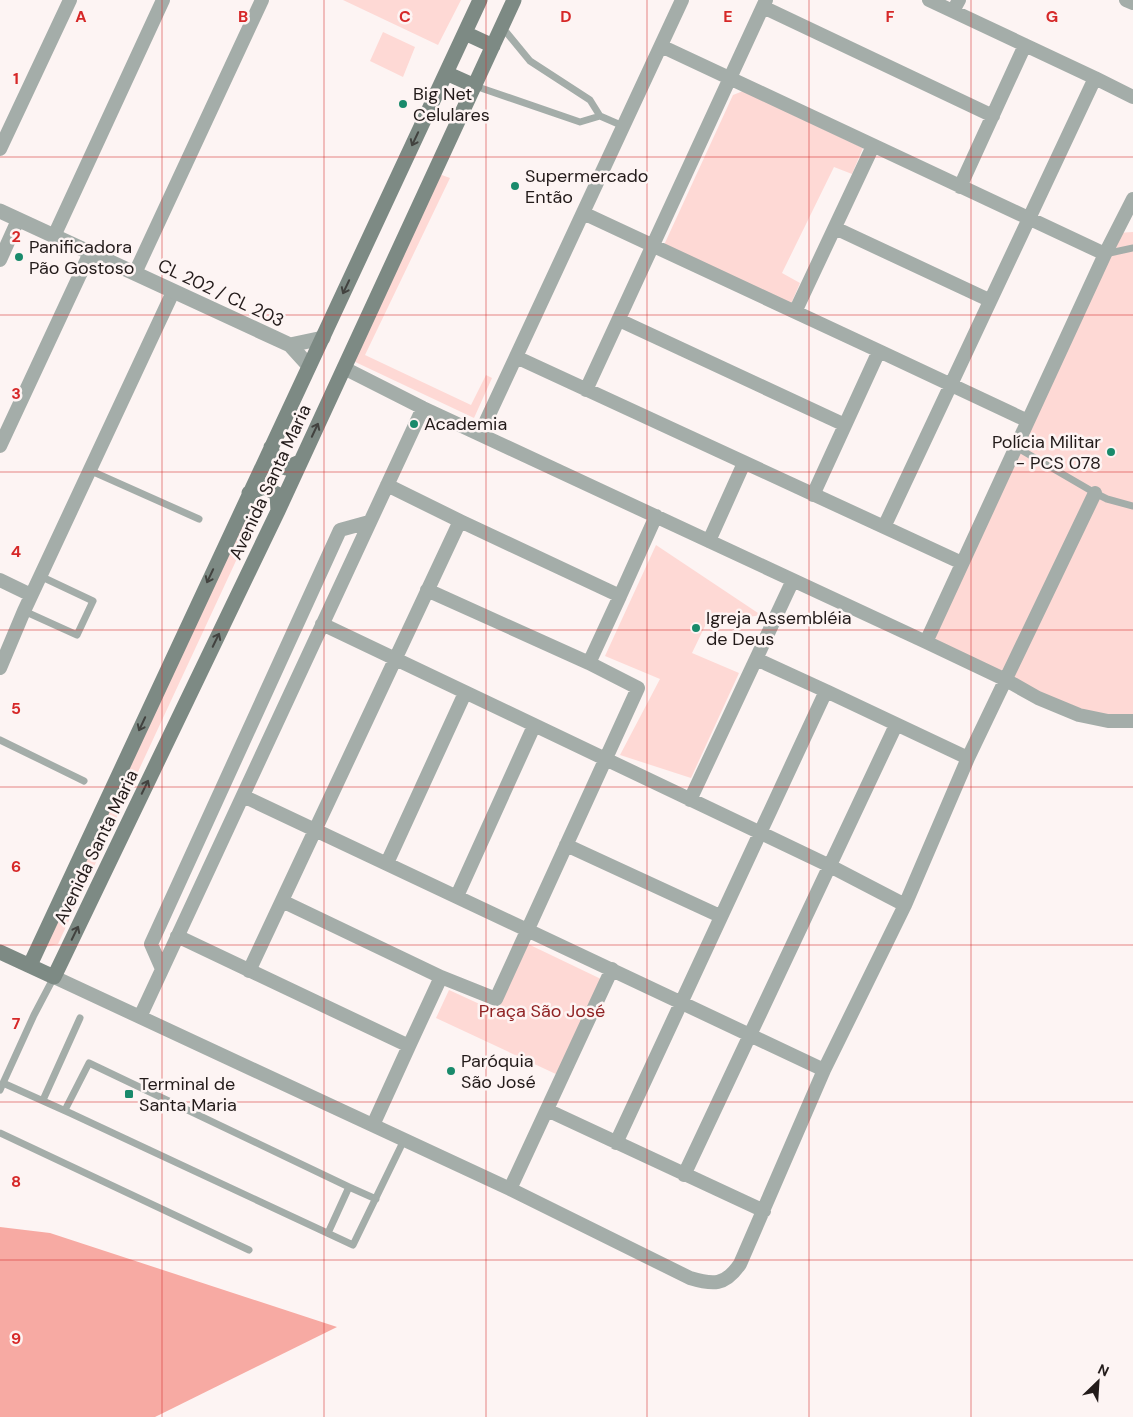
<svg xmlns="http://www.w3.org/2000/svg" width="1133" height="1417" font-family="'DM Sans',sans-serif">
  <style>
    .green { fill: #fed9d5 }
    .forest { fill: #f7aaa3 }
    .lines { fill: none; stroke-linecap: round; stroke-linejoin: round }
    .service { stroke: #a4ada9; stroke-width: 7 }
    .minor { stroke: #a4ada9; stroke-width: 14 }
    .tertiary { stroke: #a4ada9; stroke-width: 15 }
    .secondary { stroke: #7d8a84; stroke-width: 15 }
    .oneway { stroke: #42423f }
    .grid { fill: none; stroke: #d62828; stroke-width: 1; stroke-opacity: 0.55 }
    .poi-dot { fill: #198a6b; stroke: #fdf4f3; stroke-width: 2 }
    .labels { text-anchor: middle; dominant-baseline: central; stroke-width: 5; stroke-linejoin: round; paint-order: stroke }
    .poi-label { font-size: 18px; fill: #231b1a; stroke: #fdf4f3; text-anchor: start }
    .street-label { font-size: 18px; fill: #231b1a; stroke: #fdf4f3 }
    .park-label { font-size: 18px; fill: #902324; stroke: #fdf4f3 }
    .grid-label { font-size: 16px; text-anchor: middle; font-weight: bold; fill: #d62828; stroke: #fdf4f3; stroke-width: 5; stroke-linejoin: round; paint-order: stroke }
  </style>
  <rect width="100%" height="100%" fill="#fdf4f3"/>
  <path class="green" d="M 343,0 L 461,0 L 438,45 Z
    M 383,32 L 415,47 L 403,77 L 370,61 Z
    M 743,91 L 863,148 L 852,174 L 834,167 L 782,273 L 800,283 L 791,304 L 664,245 L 733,95 Z
    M 439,174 L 450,178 L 365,355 L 471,405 L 486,375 L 492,378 L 474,418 L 351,360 Z
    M 1133,232 L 1133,719 L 1078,713 L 926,642 L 1116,233 Z
    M 255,494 L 241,550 L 58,944 L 41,948 Z
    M 656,545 L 761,615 L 706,624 L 692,653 L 739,673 L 691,778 L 620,755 L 660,679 L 605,656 Z
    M 528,944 L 601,979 L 558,1075 L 436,1018 L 449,990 L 497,1012 Z"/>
  <path class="forest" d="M 0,1227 L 50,1233 L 337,1327 L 155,1417 L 0,1417 Z"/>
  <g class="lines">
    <path class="service" d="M 502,27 L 530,61 L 590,100 L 600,116 L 623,126
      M 475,86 L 580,122 L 600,116
      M 1105,254 L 1133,248
      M 1016,447 L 1095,493 L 1107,499 L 1133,506
      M 89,470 L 199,519
      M 24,611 L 77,635 L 93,601 L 40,576
      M 0,740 L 84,781
      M 54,977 L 34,1015 L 3,1083 L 70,1113 L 353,1245 L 404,1140
      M 0,1090 L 3,1083
      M 43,1100 L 80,1018
      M 65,1110 L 89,1063 L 349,1187 L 328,1233
      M 0,1133 L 249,1250
      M 349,1187 L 376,1199"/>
    <path class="minor" d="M 929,0 L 1095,78
      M 1126,0 L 1133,3
      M 763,7 L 993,116
      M 953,11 L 959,0
      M 661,46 L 1105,254
      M 0,149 L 70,0
      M 960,187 L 1025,45
      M 583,213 L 879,351
      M 835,228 L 989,300
      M 54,236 L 163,0
      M 0,260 L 18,220
      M 135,273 L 262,0
      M 795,312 L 873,146
      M 619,320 L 845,425
      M 516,357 L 962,563
      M 344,368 L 423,408 L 926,642 L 1006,680 L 1038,698 L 1079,715 L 1108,721 L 1133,721
      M 586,390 L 766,0
      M 480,434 L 682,0
      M 0,446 L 90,253
      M 813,495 L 879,351 L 1028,421
      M 460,521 L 620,596 L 656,516
      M 884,527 L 1095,78 L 1133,97
      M 709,541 L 744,463
      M 0,580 L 31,595
      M 427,590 L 589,663
      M 322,624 L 830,866 L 905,905
      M 926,642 L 1105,254 L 1133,199
      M 756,659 L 826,691
      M 0,668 L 24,611 L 173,292
      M 243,796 L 824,1070
      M 690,800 L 793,580
      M 566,845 L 720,916
      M 387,863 L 465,693
      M 457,896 L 534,726
      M 282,901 L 441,977 L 409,1046
      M 177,936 L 409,1046 L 373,1125
      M 162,969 L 151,944 L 340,530 L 369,522
      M 249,971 L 460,521 L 387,485
      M 54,977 L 510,1189 L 690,1278 C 713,1285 725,1286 740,1264 L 824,1070 L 905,905 L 968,758 L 1095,493
      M 441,977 L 496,999 L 638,688 L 589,663 L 620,596
      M 140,1017 L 423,408
      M 547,1110 L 764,1211
      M 616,1143 L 826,691 L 968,758
      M 684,1175 L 896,725
      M 510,1189 L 612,969"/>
    <path class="tertiary" d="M 0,211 L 290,345 L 309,366
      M 290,345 L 323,338"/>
    <path class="secondary" d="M 465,33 L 493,46
      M 446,73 L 475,86
      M 271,447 L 275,463 L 286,468 L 300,462
      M 249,493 L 264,487 L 277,494 L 278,511
      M 0,952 L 54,977 L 278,511 L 514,0
      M 30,965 L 480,0"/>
  </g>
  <defs><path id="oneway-shaft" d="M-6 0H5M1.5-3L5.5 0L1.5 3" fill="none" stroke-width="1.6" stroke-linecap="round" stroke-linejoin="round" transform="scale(1.25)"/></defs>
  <g class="oneway">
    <use href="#oneway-shaft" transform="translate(415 139) rotate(115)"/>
    <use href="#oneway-shaft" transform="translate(346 287) rotate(115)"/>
    <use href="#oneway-shaft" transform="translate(315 430) rotate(-65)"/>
    <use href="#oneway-shaft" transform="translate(210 576) rotate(115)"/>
    <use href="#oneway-shaft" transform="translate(216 640) rotate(-64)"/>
    <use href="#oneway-shaft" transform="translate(142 724) rotate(115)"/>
    <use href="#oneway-shaft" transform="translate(145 787) rotate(-64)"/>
    <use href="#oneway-shaft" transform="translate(75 933) rotate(-64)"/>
  </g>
  <path class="grid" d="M 162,0 L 162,1417M 324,0 L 324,1417M 486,0 L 486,1417M 647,0 L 647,1417M 809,0 L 809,1417M 971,0 L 971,1417M 0,157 L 1133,157M 0,315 L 1133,315M 0,472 L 1133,472M 0,630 L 1133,630M 0,787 L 1133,787M 0,945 L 1133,945M 0,1102 L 1133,1102M 0,1260 L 1133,1260"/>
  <g class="poi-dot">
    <circle cx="403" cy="104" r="5"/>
    <circle cx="515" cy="186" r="5"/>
    <circle cx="19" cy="257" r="5"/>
    <circle cx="414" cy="424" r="5"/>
    <circle cx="1111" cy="452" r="5"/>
    <circle cx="696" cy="628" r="5"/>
    <circle cx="451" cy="1071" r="5"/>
    <rect x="124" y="1089" width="10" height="10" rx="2.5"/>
  </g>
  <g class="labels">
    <g class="poi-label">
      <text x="413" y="94">Big Net<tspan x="413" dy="21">Celulares</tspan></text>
      <text x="525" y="176">Supermercado<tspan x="525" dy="21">Então</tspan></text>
      <text x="29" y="247">Panificadora<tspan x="29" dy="21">Pão Gostoso</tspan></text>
      <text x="424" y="424">Academia</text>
      <text x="1101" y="442" text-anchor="end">Polícia Militar<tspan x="1101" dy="21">- PCS 078</tspan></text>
      <text x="706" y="618">Igreja Assembléia<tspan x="706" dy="21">de Deus</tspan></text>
      <text x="461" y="1061">Paróquia<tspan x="461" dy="21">São José</tspan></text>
      <text x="139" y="1084">Terminal de<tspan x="139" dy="21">Santa Maria</tspan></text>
    </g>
    <g class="street-label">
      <text transform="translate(221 293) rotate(25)">CL 202 / CL 203</text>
      <text transform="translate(270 482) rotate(-65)">Avenida Santa Maria</text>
      <text transform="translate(96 847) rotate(-64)">Avenida Santa Maria</text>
    </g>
    <g class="park-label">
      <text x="542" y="1011">Praça São José</text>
    </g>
  </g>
  <g class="grid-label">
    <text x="81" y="22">A</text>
    <text x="243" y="22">B</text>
    <text x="405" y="22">C</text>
    <text x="566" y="22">D</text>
    <text x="728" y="22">E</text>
    <text x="890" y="22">F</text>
    <text x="1052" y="22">G</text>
    <text x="16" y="84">1</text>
    <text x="16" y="242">2</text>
    <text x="16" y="399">3</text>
    <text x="16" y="557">4</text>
    <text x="16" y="714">5</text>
    <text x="16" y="872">6</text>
    <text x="16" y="1029">7</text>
    <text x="16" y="1187">8</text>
    <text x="16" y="1344">9</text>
  </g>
  <g transform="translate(1098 1382) rotate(25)" stroke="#fdf4f3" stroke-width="4" paint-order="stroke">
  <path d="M0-4L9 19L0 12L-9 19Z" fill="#231b1a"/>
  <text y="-8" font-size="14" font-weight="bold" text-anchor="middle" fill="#231b1a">N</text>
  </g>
</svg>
